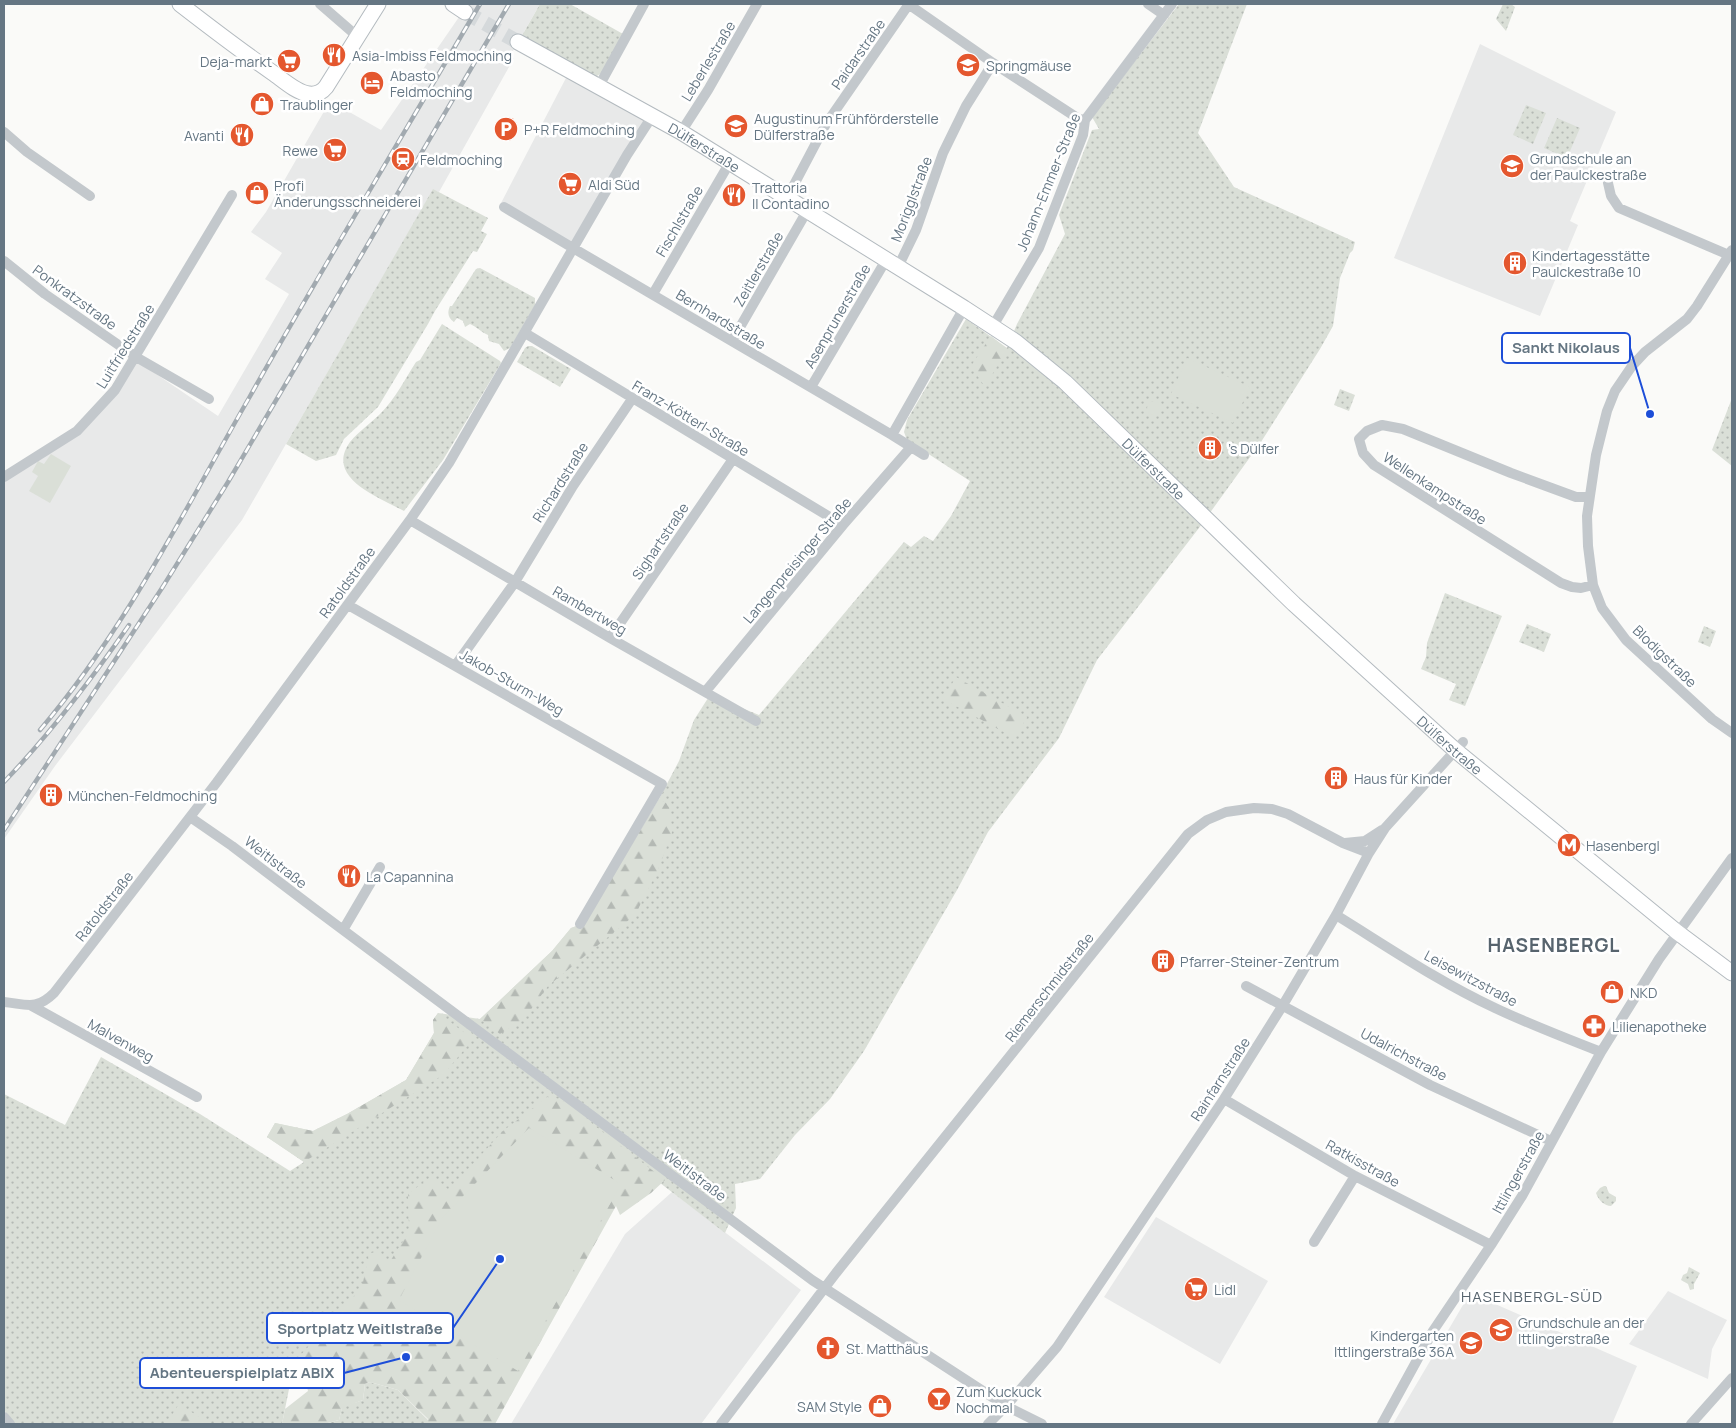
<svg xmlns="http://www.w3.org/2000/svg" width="1736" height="1428" font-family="Manrope,sans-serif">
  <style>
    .built { fill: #e8e9e9 }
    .green { fill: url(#green-dots) }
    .forest { fill: url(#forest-firs) }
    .pitch { fill: #dadfd7 }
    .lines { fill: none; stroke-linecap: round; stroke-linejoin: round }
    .secondary-tunnel { stroke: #d5d9db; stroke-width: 15; stroke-dasharray: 15 8; stroke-linecap: butt }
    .secondary-casing { stroke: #b3babf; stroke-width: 17 }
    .minor { stroke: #c3c8cc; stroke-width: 10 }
    .secondary { stroke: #fff; stroke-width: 15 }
    .rail-casing { stroke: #a2aab0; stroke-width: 4.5 }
    .rail { stroke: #fff; stroke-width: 2.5; stroke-dasharray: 8; stroke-linecap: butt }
    .labels { text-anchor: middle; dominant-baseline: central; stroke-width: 5; stroke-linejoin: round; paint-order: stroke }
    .street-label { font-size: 14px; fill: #657683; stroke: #fff }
    .poi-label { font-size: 14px; fill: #657683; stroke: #fff; text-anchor: start }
    .neighbourhood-label { font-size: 15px; letter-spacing: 1px; fill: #57646e; stroke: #fff }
    .district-label { font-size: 19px; font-weight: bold; letter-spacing: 1px; fill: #57646e; stroke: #fff }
    .leader { fill: none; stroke: #1d4ed8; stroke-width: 2 }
    .callout-dot { fill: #1d4ed8; stroke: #fff; stroke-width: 2 }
    .callout { fill: #fff; stroke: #1d4ed8; stroke-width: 2 }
    .callout-label { font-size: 15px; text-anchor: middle; font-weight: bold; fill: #657683 }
  </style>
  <defs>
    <pattern id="green-dots" width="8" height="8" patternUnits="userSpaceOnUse" patternTransform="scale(1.25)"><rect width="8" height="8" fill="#dadfd7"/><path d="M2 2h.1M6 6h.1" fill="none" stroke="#b4b9b4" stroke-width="1.8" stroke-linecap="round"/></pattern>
    <pattern id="forest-firs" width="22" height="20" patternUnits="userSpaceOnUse" patternTransform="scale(1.25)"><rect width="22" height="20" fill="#dadfd7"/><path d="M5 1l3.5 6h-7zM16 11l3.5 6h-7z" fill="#b4b9b4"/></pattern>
  </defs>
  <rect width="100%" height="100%" fill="#fafaf8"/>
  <path class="built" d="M 468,4 L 540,4 L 510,56 L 514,58 L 509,67 L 439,192 L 433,190 L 242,520 L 55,766 L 4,839 L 4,476 L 78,427 L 134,359 L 218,416 L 289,294 L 265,279 L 282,253 L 251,232 L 266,212 L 330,101 L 381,130 Z
    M 1480,44 L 1616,112 L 1570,221 L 1578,225 L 1540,316 L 1394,258 Z
    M 567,76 L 648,113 L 572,245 L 500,205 Z
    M 672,1192 L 801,1290 L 701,1424 L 511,1424 L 625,1234 Z
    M 1156,1217 L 1268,1281 L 1220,1364 L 1104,1297 Z
    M 1668,1291 L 1727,1320 L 1712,1349 L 1708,1379 L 1629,1344 Z
    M 1470,1293 L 1637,1366 L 1612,1424 L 1393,1424 Z"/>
  <path class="green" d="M 540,4 L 570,4 L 623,34 L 603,72 L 594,78 L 520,39 Z
    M 1179,4 L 1247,4 L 1198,133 L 1234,187 L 1355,242 L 1353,250 L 1350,253 L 1340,278 L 1333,326 L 1320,349 L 1261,442 L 1199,528 L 1097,660 L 1059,738 L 988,832 L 957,890 L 864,1051 L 830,1099 L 795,1135 L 760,1179 L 735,1184 L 736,1208 L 725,1233 L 555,1102 L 442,1218 L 399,1300 L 380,1373 L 314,1368 L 294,1364 L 282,1424 L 14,1424 L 4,1410 L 4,1094 L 65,1125 L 101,1057 L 200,1114 L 290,1171 L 304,1162 L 267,1137 L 275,1123 L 313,1131 L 347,1114 L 406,1080 L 434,1033 L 433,1020 L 438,1013 L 480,1019 L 552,951 L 571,928 L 585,923 L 659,799 L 679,761 L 694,720 L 710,695 L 759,715 L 904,542 L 911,547 L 924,536 L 933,541 L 951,516 L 970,481 L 907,440 L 904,432 L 907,420 L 966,319 L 1007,348 L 1017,324 L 1065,234 L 1059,215 L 1092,130 L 1099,129 L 1092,117 Z
    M 1503,4 L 1511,4 L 1515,7 L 1506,31 L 1496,19 Z
    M 1526,105 L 1546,113 L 1533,144 L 1513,135 Z
    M 1557,118 L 1580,128 L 1567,158 L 1544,148 Z
    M 433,189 L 488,218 L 481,231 L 487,234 L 477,252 L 473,251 L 435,311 L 428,324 L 378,407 L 344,439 L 336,455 L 316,461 L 286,444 Z
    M 480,268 L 535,298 L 535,305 L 510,348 L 504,351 L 499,344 L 489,341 L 488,335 C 481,332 477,327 470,324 L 465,327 L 463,321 L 457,318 L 454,322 C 448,318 447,313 450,306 L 452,306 L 474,272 L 476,269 Z
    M 442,324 L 500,361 L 501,363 L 443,460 L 404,511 C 380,498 324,478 350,442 C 359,431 371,423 381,413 C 395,399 405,379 416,362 L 420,360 Z
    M 528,346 L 532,346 L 571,369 L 560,387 L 517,362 L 525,348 Z
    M 1340,389 L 1355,395 L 1349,411 L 1334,405 Z
    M 1732,398 L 1732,466 L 1712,450 Z
    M 1445,593 L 1502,616 L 1465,706 L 1449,700 L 1456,684 L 1421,669 L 1426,657 L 1427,643 Z
    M 1527,624 L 1551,634 L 1544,652 L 1519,642 Z
    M 1704,626 L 1716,631 L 1710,647 L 1698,642 Z
    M 1604,1186 L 1606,1186 L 1609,1193 L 1616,1197 L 1616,1201 L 1611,1206 C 1605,1206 1598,1200 1596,1193 L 1600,1188 Z
    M 1689,1267 L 1700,1273 L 1694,1284 L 1694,1289 L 1690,1290 L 1688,1284 L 1681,1280 L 1683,1275 L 1687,1273 Z
    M 370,1382 L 398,1390 L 428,1420 L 428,1424 L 324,1424 L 339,1420 L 342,1407 L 363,1400 L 365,1384 Z"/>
  <path class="forest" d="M 991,336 L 1007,349 L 985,387 L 971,366 Z
    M 956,677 L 1027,717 L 1015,738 L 943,699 Z
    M 659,799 L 666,803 L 670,810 L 672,832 L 658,870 L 635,915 L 548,986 L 524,1019 L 500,1034 L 480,1019 L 552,951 L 571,928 L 585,923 Z
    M 438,1013 L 473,1039 L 443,1075 L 304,1162 L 267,1137 L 275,1123 L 313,1131 L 347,1114 L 406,1080 L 434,1033 L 433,1020 Z
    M 547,1097 L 560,1099 L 665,1180 L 651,1193 L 620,1215 L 616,1206 L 495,1424 L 428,1424 L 428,1419 L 398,1390 L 370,1382 L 365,1384 L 363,1400 L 342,1408 L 339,1420 L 324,1424 L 282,1424 L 285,1409 L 308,1391 L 299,1357 L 362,1287 L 369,1254 L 377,1251 L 389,1263 L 409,1232 L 408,1194 L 432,1176 L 449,1190 L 503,1131 Z
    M 179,1404 L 210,1424 L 166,1424 Z"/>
  <path class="pitch" d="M 1187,358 L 1250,387 L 1233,423 L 1171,394 Z
    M1147 408a7 7 0 1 1 14 0a7 7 0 1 1-14 0Z
    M 51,454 L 71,466 L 50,503 L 29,491 L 38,476 L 32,472 L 38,461 L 44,464 Z
    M 529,1128 L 621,1184 L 518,1371 L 399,1300 L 442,1218 Z"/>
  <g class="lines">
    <path class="secondary-tunnel" d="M 465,12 L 518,42"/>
    <g class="secondary-casing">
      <g id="secondary">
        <path d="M 180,4 C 211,28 241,51 273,73 C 283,80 297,93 309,94 C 317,95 322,92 326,87 L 378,4"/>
        <path d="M 453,4 L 465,12"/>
        <path id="s1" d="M 518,42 L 681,132 L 964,308 L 1016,342 L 1065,382 L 1294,604 L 1455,750 L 1677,932 L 1732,973"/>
      </g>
    </g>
    <path class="minor" d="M 320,4 L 358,37
      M 908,4 L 993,63 L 1079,119 L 1085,120
      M 1148,4 L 1164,15
      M 599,86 L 644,4
      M 4,132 L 27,152 L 90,196
      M 681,132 L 708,90 L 757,4
      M 1608,183 L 1611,196 L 1619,208 L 1729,255
      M 787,198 L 826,124 L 909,4
      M 504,207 L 573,248 L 892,435 L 924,455
      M 1732,250 L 1697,306 L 1687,319 L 1645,352 L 1632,366 L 1615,391 L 1607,411 L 1596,455 L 1587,516 L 1588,546 L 1593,585 L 1602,608 L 1626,640 L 1712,719 L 1732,733
      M 4,261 L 45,294 L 136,357 L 209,399
      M 898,267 L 916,230 L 943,153 L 966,106 L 993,63
      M 653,294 L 730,162
      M 993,326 L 1039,248 L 1083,135 L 1085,120 L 1172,4
      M 525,333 L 843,525
      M 732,341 L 807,211
      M 811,387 L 886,260
      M 892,435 L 964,308
      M 4,477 L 77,431 L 115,390 L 232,195
      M 1589,497 L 1576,497 L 1511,473 L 1403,429 L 1382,425 L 1367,431 L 1359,439 L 1363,453 L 1374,465 L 1561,583 L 1572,587 L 1581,588 L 1593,585
      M 410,520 L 610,638 L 756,721
      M 348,605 L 662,784 L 580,924
      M 610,638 L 733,459
      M 455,666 L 515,582 L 573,486 L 632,399
      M 705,692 L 843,525 L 911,447
      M 190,817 L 232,846 L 315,909 L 812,1280 L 1006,1406 L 1042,1424
      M 1345,843 L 1365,841 L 1382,830
      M 1336,915 C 1388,947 1439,982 1495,1008 C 1529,1024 1565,1038 1601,1052
      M 343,930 L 380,867
      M 1246,986 L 1430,1085 L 1551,1141
      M 4,1002 C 26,1004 36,1011 54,993 L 217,782 L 410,520 L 449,463 L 627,155 L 653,115
      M 32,1006 L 197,1097
      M 1224,1099 L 1355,1176 L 1491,1245
      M 1314,1242 L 1355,1176
      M 4,1417 L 10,1424
      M 721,1424 L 836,1273 L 1188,834 L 1207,820 L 1226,812 L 1254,808 L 1272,809 L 1288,814 L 1343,843 L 1369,853
      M 988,1424 L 1006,1406 L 1057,1347 L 1224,1099 L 1283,1005 L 1336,915 L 1369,853 L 1385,828 L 1463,742
      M 1382,1424 L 1433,1331 L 1491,1245 L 1522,1196 L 1601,1052 L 1659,959 L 1732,858
      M 1691,1424 L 1732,1378"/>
    <use href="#secondary" class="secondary"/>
    <g class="rail-casing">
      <path id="rail" d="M 40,730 C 125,630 184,511 249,398 C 324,265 403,135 480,4
        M 4,782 C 50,734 91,680 129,625
        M 4,830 L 162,588 L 228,482 L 509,4"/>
    </g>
    <use href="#rail" class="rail"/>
  </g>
  <defs>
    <g id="restaurant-disc" transform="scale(1.25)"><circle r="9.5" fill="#e4572e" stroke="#fff"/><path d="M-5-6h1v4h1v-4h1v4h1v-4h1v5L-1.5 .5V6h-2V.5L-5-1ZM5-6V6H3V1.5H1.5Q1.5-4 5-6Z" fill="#fff"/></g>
    <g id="supermarket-disc" transform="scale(1.25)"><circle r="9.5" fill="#e4572e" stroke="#fff"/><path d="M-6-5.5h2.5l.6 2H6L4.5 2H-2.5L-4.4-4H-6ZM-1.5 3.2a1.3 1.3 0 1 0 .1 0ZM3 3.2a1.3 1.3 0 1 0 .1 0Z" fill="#fff"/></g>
    <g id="school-disc" transform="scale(1.25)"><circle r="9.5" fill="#e4572e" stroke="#fff"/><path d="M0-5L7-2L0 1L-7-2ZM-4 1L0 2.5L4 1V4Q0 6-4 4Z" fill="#fff"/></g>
    <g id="hotel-disc" transform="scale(1.25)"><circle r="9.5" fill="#e4572e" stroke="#fff"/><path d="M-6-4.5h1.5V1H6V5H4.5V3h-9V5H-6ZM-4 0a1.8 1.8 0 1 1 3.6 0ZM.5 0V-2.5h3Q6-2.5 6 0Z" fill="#fff"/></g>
    <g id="shop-disc" transform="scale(1.25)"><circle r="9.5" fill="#e4572e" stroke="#fff"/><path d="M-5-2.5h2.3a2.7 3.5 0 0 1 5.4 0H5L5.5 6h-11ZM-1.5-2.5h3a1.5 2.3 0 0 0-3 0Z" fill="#fff"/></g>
    <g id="parking-disc" transform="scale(1.25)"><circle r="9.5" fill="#e4572e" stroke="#fff"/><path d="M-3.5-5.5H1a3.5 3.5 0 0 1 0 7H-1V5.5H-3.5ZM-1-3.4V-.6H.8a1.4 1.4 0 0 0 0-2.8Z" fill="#fff"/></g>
    <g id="station-disc" transform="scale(1.25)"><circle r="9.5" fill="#e4572e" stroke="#fff"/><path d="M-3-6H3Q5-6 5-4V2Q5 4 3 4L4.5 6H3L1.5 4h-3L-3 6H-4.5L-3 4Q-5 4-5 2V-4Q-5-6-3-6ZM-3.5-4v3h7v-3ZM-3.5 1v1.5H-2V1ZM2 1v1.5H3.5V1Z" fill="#fff"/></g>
    <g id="building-disc" transform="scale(1.25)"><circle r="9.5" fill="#e4572e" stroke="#fff"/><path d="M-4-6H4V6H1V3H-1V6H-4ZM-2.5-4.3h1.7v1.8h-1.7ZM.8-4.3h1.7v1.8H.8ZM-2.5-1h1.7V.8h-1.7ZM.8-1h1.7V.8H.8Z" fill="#fff"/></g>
    <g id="metro-disc" transform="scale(1.25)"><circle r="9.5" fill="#e4572e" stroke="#fff"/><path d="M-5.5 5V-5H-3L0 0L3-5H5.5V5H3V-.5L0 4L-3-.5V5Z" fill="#fff"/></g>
    <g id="pharmacy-disc" transform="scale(1.25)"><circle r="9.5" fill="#e4572e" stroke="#fff"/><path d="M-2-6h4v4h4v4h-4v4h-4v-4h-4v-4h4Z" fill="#fff"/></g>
    <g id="church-disc" transform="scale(1.25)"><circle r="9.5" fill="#e4572e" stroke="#fff"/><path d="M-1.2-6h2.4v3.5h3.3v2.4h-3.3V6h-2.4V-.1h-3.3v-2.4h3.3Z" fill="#fff"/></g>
    <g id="bar-disc" transform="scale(1.25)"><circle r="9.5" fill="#e4572e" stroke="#fff"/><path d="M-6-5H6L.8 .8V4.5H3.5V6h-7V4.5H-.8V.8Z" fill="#fff"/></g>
  </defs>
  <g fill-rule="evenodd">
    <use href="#restaurant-disc" x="334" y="55"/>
    <use href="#supermarket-disc" x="289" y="61"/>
    <use href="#school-disc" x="968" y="65"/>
    <use href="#hotel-disc" x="372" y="83"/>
    <use href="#shop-disc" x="262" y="104"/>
    <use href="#school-disc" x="736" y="126"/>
    <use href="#parking-disc" x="506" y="129"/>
    <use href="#restaurant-disc" x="242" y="135"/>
    <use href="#supermarket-disc" x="335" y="150"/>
    <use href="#station-disc" x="403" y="159"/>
    <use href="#school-disc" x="1512" y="166"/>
    <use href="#supermarket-disc" x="570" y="184"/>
    <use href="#shop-disc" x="257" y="193"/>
    <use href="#restaurant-disc" x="734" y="195"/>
    <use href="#building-disc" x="1515" y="263"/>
    <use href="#building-disc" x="1210" y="448"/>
    <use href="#building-disc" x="1336" y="778"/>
    <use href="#building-disc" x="51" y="795"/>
    <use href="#metro-disc" x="1569" y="845"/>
    <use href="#restaurant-disc" x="349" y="876"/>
    <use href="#building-disc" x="1163" y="961"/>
    <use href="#shop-disc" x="1612" y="992"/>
    <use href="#pharmacy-disc" x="1594" y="1026"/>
    <use href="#supermarket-disc" x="1196" y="1289"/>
    <use href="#school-disc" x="1501" y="1330"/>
    <use href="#school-disc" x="1471" y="1343"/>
    <use href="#church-disc" x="828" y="1348"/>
    <use href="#bar-disc" x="939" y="1399"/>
    <use href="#shop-disc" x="880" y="1406"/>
  </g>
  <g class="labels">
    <g class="street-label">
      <text transform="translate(858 54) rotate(-55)">Paidarstraße</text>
      <text transform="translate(708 61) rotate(-59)">Leberlestraße</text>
      <text stroke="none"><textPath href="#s1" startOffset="214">Dülferstraße</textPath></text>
      <text transform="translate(1048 182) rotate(-68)">Johann-Emmer-Straße</text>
      <text transform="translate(911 199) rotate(-69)">Morigglstraße</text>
      <text transform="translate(679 221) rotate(-60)">Fischlstraße</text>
      <text transform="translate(758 269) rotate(-60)">Zeitlerstraße</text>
      <text transform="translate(75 297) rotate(36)">Ponkratzstraße</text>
      <text transform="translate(837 316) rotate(-60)">Asenprunerstraße</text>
      <text transform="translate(721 319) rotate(31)">Bernhardstraße</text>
      <text transform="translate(125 346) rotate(-58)">Luitfriedstraße</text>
      <text transform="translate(691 418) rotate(31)">Franz-Kötterl-Straße</text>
      <text stroke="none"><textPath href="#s1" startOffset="769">Dülferstraße</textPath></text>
      <text transform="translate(560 482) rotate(-58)">Richardstraße</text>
      <text transform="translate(1435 488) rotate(33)">Wellenkampstraße</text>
      <text transform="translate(660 541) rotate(-56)">Sighartstraße</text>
      <text transform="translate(797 560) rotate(-50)">Langenpreisinger Straße</text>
      <text transform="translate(347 582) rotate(-54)">Ratoldstraße</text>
      <text transform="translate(590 610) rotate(30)">Rambertweg</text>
      <text transform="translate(1665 656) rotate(44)">Blodigstraße</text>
      <text transform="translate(512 682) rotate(30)">Jakob-Sturm-Weg</text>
      <text stroke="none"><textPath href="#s1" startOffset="1174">Dülferstraße</textPath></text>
      <text transform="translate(276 862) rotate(38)">Weitlstraße</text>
      <text transform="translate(104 906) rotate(-52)">Ratoldstraße</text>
      <text transform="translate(1471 978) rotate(28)">Leisewitzstraße</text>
      <text transform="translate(1049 987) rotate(-52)">Riemerschmidstraße</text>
      <text transform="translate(121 1040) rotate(29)">Malvenweg</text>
      <text transform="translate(1404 1054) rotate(28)">Udalrichstraße</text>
      <text transform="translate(1220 1079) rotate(-57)">Rainfarnstraße</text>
      <text transform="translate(1363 1163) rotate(29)">Ratkisstraße</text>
      <text transform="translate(1518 1172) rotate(-61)">Ittlingerstraße</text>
      <text transform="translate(695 1175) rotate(37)">Weitlstraße</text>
    </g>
    <g class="poi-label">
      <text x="352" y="55">Asia-Imbiss Feldmoching</text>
      <text x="272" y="61" text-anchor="end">Deja-markt</text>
      <text x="986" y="65">Springmäuse</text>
      <text x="390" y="75">Abasto<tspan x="390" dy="16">Feldmoching</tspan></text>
      <text x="280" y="104">Traublinger</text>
      <text x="754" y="118">Augustinum Frühförderstelle<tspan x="754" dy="16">Dülferstraße</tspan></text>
      <text x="524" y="129">P+R Feldmoching</text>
      <text x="224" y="135" text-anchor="end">Avanti</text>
      <text x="318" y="150" text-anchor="end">Rewe</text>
      <text x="1530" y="158">Grundschule an<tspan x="1530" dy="16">der Paulckestraße</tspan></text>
      <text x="420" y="159">Feldmoching</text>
      <text x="588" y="184">Aldi Süd</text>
      <text x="274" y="185">Profi<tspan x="274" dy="16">Änderungsschneiderei</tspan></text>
      <text x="752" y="187">Trattoria<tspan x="752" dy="16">Il Contadino</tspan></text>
      <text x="1532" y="255">Kindertagesstätte<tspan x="1532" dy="16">Paulckestraße 10</tspan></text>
      <text x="1228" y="448">'s Dülfer</text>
      <text x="1354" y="778">Haus für Kinder</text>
      <text x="68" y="795">München-Feldmoching</text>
      <text x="1586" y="845">Hasenbergl</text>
      <text x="366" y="876">La Capannina</text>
      <text x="1180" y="961">Pfarrer-Steiner-Zentrum</text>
      <text x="1630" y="992">NKD</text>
      <text x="1612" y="1026">Lilienapotheke</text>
      <text x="1214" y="1289">Lidl</text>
      <text x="1518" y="1322">Grundschule an der<tspan x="1518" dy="16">Ittlingerstraße</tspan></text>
      <text x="1454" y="1335" text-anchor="end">Kindergarten<tspan x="1454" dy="16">Ittlingerstraße 36A</tspan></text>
      <text x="846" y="1348">St. Matthäus</text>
      <text x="956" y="1391">Zum Kuckuck<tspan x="956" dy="16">Nochmal</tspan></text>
      <text x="862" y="1406" text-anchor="end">SAM Style</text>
    </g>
    <g class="neighbourhood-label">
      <text x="1532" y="1296">HASENBERGL-SÜD</text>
    </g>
    <g class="district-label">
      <text x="1554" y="945">HASENBERGL</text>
    </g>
  </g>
  <path class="leader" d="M1650 414L1630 348M500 1259L453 1328M406 1357L344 1373"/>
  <g class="callout-dot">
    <circle cx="1650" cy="414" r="5"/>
    <circle cx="500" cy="1259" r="5"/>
    <circle cx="406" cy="1357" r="5"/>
  </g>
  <g class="callout">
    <rect x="1502" y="333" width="128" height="30" rx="5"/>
    <rect x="267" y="1313" width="186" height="30" rx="5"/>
    <rect x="140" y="1358" width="204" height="30" rx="5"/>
  </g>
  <g class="callout-label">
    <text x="1566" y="353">Sankt Nikolaus</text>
    <text x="360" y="1334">Sportplatz Weitlstraße</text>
    <text x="242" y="1378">Abenteuerspielplatz ABIX</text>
  </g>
  <rect width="1736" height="1428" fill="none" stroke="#657683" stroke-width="10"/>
</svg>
